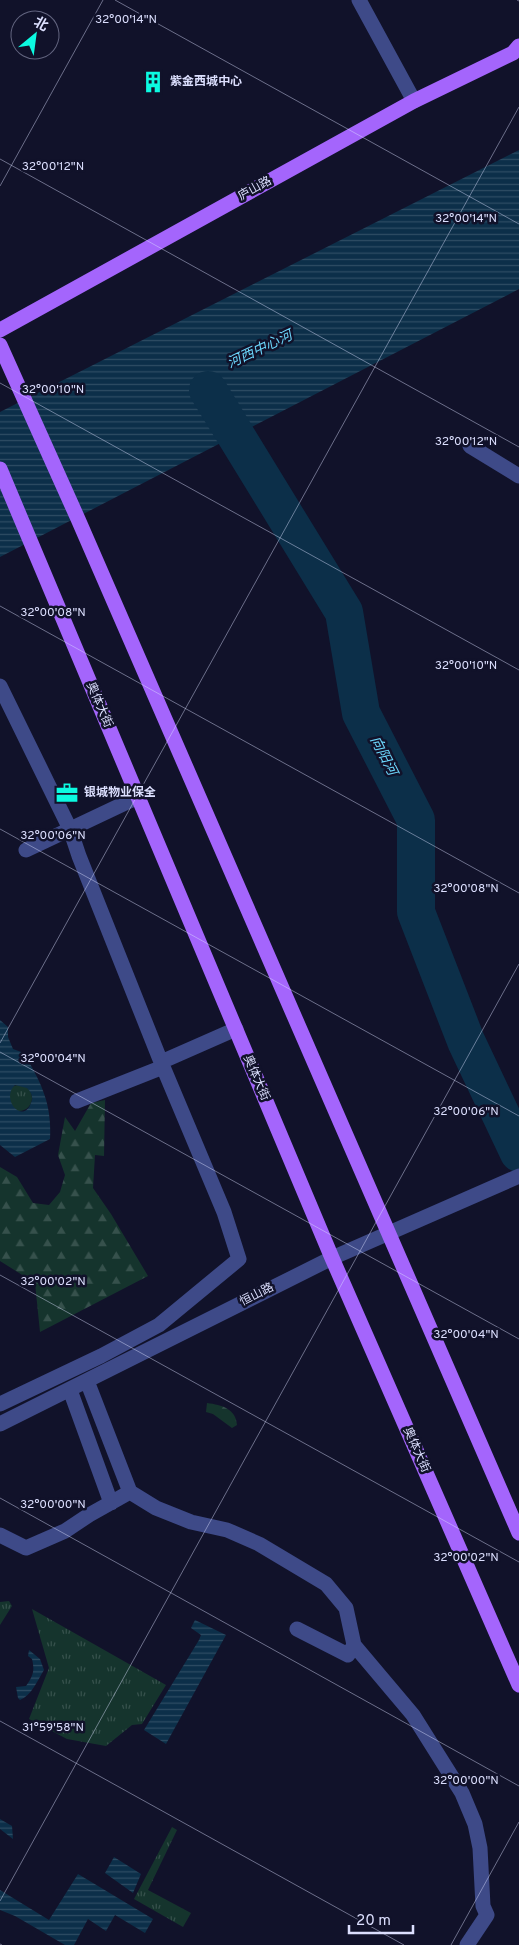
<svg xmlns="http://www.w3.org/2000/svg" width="519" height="1945" font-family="Overpass,'Noto Sans SC',sans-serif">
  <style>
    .grass { fill: url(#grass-tufts) }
    .forest { fill: url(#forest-firs) }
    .water { fill: url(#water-rules); fill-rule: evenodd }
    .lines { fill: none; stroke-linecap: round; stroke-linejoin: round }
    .river { stroke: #0c2f49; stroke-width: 38 }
    .minor { stroke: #3e4a88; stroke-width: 15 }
    .major { stroke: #a465fc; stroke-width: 15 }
    .ticks { fill: none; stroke: #dcdffe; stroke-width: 1; stroke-opacity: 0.45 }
    .labels { text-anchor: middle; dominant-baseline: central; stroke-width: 5; stroke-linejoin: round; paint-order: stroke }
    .poi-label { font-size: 12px; font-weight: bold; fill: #dcdffe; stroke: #11122a; text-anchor: start }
    .street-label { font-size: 12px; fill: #dcdffe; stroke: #11122a }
    .water-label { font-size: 14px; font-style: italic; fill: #6cd7fc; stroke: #11122a }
    .ticks-label { font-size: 12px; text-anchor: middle; fill: #dcdffe; stroke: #11122a; stroke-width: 5; stroke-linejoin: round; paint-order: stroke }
  </style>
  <defs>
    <pattern id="grass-tufts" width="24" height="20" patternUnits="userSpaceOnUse" patternTransform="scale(1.25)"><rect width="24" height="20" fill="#15342d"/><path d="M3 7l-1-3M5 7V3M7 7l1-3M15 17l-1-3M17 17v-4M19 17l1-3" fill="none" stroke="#36514c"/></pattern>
    <pattern id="forest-firs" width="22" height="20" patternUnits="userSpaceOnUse" patternTransform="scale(1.25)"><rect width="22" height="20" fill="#15342d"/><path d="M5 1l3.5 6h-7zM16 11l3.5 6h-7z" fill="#36514c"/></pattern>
    <pattern id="water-rules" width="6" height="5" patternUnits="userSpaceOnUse" patternTransform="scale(1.25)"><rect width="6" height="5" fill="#0c2f49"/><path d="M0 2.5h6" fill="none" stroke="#2f4d64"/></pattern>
  </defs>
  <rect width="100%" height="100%" fill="#11122a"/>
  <path class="grass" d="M6 1098a13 13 0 1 1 26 0a13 13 0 1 1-26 0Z
    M 9,1601 L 12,1606 L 0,1625 L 0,1602 Z
    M 32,1609 L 166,1685 L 142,1724 L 132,1725 L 106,1746 L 67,1739 L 29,1719 L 49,1668 Z
    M 172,1827 L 177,1830 L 148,1890 L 191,1913 L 183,1927 L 134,1899 Z"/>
  <path class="forest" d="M 105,1100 L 104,1156 L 95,1155 L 93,1188 L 111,1214 L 148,1276 L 40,1332 L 35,1283 L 0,1261 L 0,1167 L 17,1177 L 33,1203 L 49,1205 L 60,1192 L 65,1175 L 58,1155 L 65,1117 L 75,1131 L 91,1103 Z
    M 207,1403 C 222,1405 236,1409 237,1425 L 232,1428 L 213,1414 L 206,1412 Z"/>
  <path class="water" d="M 519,150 L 519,289 L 0,557 L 0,412 Z
    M 0,1020 L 8,1027 L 8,1037 L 13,1049 L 24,1053 C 41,1083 52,1103 50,1139 L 15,1157 L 0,1145 ZM 15,1085 L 27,1088 C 31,1092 34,1097 31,1103 C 23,1125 0,1099 15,1085 Z
    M 195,1620 L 226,1635 L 166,1744 L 144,1730 L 199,1640 L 201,1635 L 191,1628 Z
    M 29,1650 L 40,1659 L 44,1670 C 37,1681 32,1695 20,1700 L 18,1698 L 16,1687 L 26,1686 C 33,1676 35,1671 32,1659 L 28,1656 Z
    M 0,1819 L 12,1826 L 13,1839 L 0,1829 Z
    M 114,1857 L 141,1874 L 133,1893 L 105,1873 Z
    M 78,1874 L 153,1919 L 145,1933 L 115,1915 L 106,1931 L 88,1919 L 74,1945 L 65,1945 L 15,1916 L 0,1910 L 0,1890 L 49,1920 Z"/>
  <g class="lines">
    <path class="river" d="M 208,390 L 344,612 L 361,713 L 416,820 L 416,912 L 466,1041 L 519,1153"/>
    <path class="minor" d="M 359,0 L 414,101
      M 470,446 L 519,476
      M 0,686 L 70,829 L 79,856 L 161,1062 L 224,1212 L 239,1259 L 159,1325 L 101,1356 L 0,1404
      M 26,850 L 138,797
      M 161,1062 L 236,1029
      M 77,1101 L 163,1067
      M 87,1381 L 130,1492
      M 70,1390 L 111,1503
      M 0,1424 L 332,1258 L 519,1176
      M 0,1535 L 26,1548 L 65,1531 L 89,1515 L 130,1492 L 156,1508 L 191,1522 L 227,1530 L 259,1544 L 326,1584 L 346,1608 L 354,1645 L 348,1655 L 297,1629
      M 354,1645 L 413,1715 L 462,1793 L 475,1824 L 480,1848 L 483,1906 L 487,1915 L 467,1945"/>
    <path class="major" d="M 0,330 L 414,101 L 513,53 L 519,46
      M 0,345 L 78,519 L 519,1533
      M 0,469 L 332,1258 L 519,1685"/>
  </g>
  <path class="ticks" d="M 115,0 L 519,224M 517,0 L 519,1M 0,159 L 519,447M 0,186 L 103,0M 0,383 L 519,670M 0,606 L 519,893M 0,829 L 519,1116M 0,1043 L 519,107M 0,1052 L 519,1339M 0,1275 L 519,1562M 0,1498 L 519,1786M 0,1721 L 404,1945M 0,1901 L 519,964M 0,1944 L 2,1945M 451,1945 L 519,1822"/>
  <defs>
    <g id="building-bare" transform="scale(1.725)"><path d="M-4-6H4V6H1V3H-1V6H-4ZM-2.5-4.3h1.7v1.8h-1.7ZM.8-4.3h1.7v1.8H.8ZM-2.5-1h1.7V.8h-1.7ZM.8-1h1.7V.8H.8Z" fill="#0cfae1" stroke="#11122a" stroke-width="2.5" paint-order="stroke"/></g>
    <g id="office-bare" transform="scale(1.725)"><path d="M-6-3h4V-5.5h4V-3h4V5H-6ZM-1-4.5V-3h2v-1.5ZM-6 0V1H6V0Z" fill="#0cfae1" stroke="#11122a" stroke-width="2.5" paint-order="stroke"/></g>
  </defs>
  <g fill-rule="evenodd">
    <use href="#building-bare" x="153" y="82"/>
    <use href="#office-bare" x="67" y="793"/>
  </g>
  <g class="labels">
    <g class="poi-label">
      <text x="170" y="82">紫金西城中心</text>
      <text x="84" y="793">银城物业保全</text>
    </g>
    <g class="street-label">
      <text transform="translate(255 189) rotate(-29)">庐山路</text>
      <text transform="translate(99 705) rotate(67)">奥体大街</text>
      <text transform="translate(256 1078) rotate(67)">奥体大街</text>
      <text transform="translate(257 1295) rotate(-27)">恒山路</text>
      <text transform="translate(416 1450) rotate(66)">奥体大街</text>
    </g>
    <g class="water-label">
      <text transform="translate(260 350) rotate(-25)">河西中心河</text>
      <text transform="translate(383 756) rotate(63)">向阳河</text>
    </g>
  </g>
  <g class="ticks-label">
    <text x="126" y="23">32°00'14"N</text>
    <text x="53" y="170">32°00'12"N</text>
    <text x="466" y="222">32°00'14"N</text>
    <text x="53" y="393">32°00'10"N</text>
    <text x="466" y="445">32°00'12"N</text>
    <text x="53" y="616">32°00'08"N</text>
    <text x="466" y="669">32°00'10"N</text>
    <text x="53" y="839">32°00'06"N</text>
    <text x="466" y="892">32°00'08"N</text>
    <text x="53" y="1062">32°00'04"N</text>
    <text x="466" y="1115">32°00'06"N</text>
    <text x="53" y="1285">32°00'02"N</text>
    <text x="466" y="1338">32°00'04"N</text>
    <text x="53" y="1508">32°00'00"N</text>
    <text x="466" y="1561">32°00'02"N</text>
    <text x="53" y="1731">31°59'58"N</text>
    <text x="466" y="1784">32°00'00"N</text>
  </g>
  <g transform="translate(35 35) rotate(29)"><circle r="24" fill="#11122a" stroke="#62647f"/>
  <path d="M0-4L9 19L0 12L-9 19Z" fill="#0cfae1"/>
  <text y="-8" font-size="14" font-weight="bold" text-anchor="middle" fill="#dcdffe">北</text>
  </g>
  <path d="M349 1925v8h64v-8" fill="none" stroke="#dcdffe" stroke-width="2.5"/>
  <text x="356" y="1925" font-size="15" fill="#dcdffe" stroke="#11122a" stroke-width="4" paint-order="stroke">20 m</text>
</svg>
